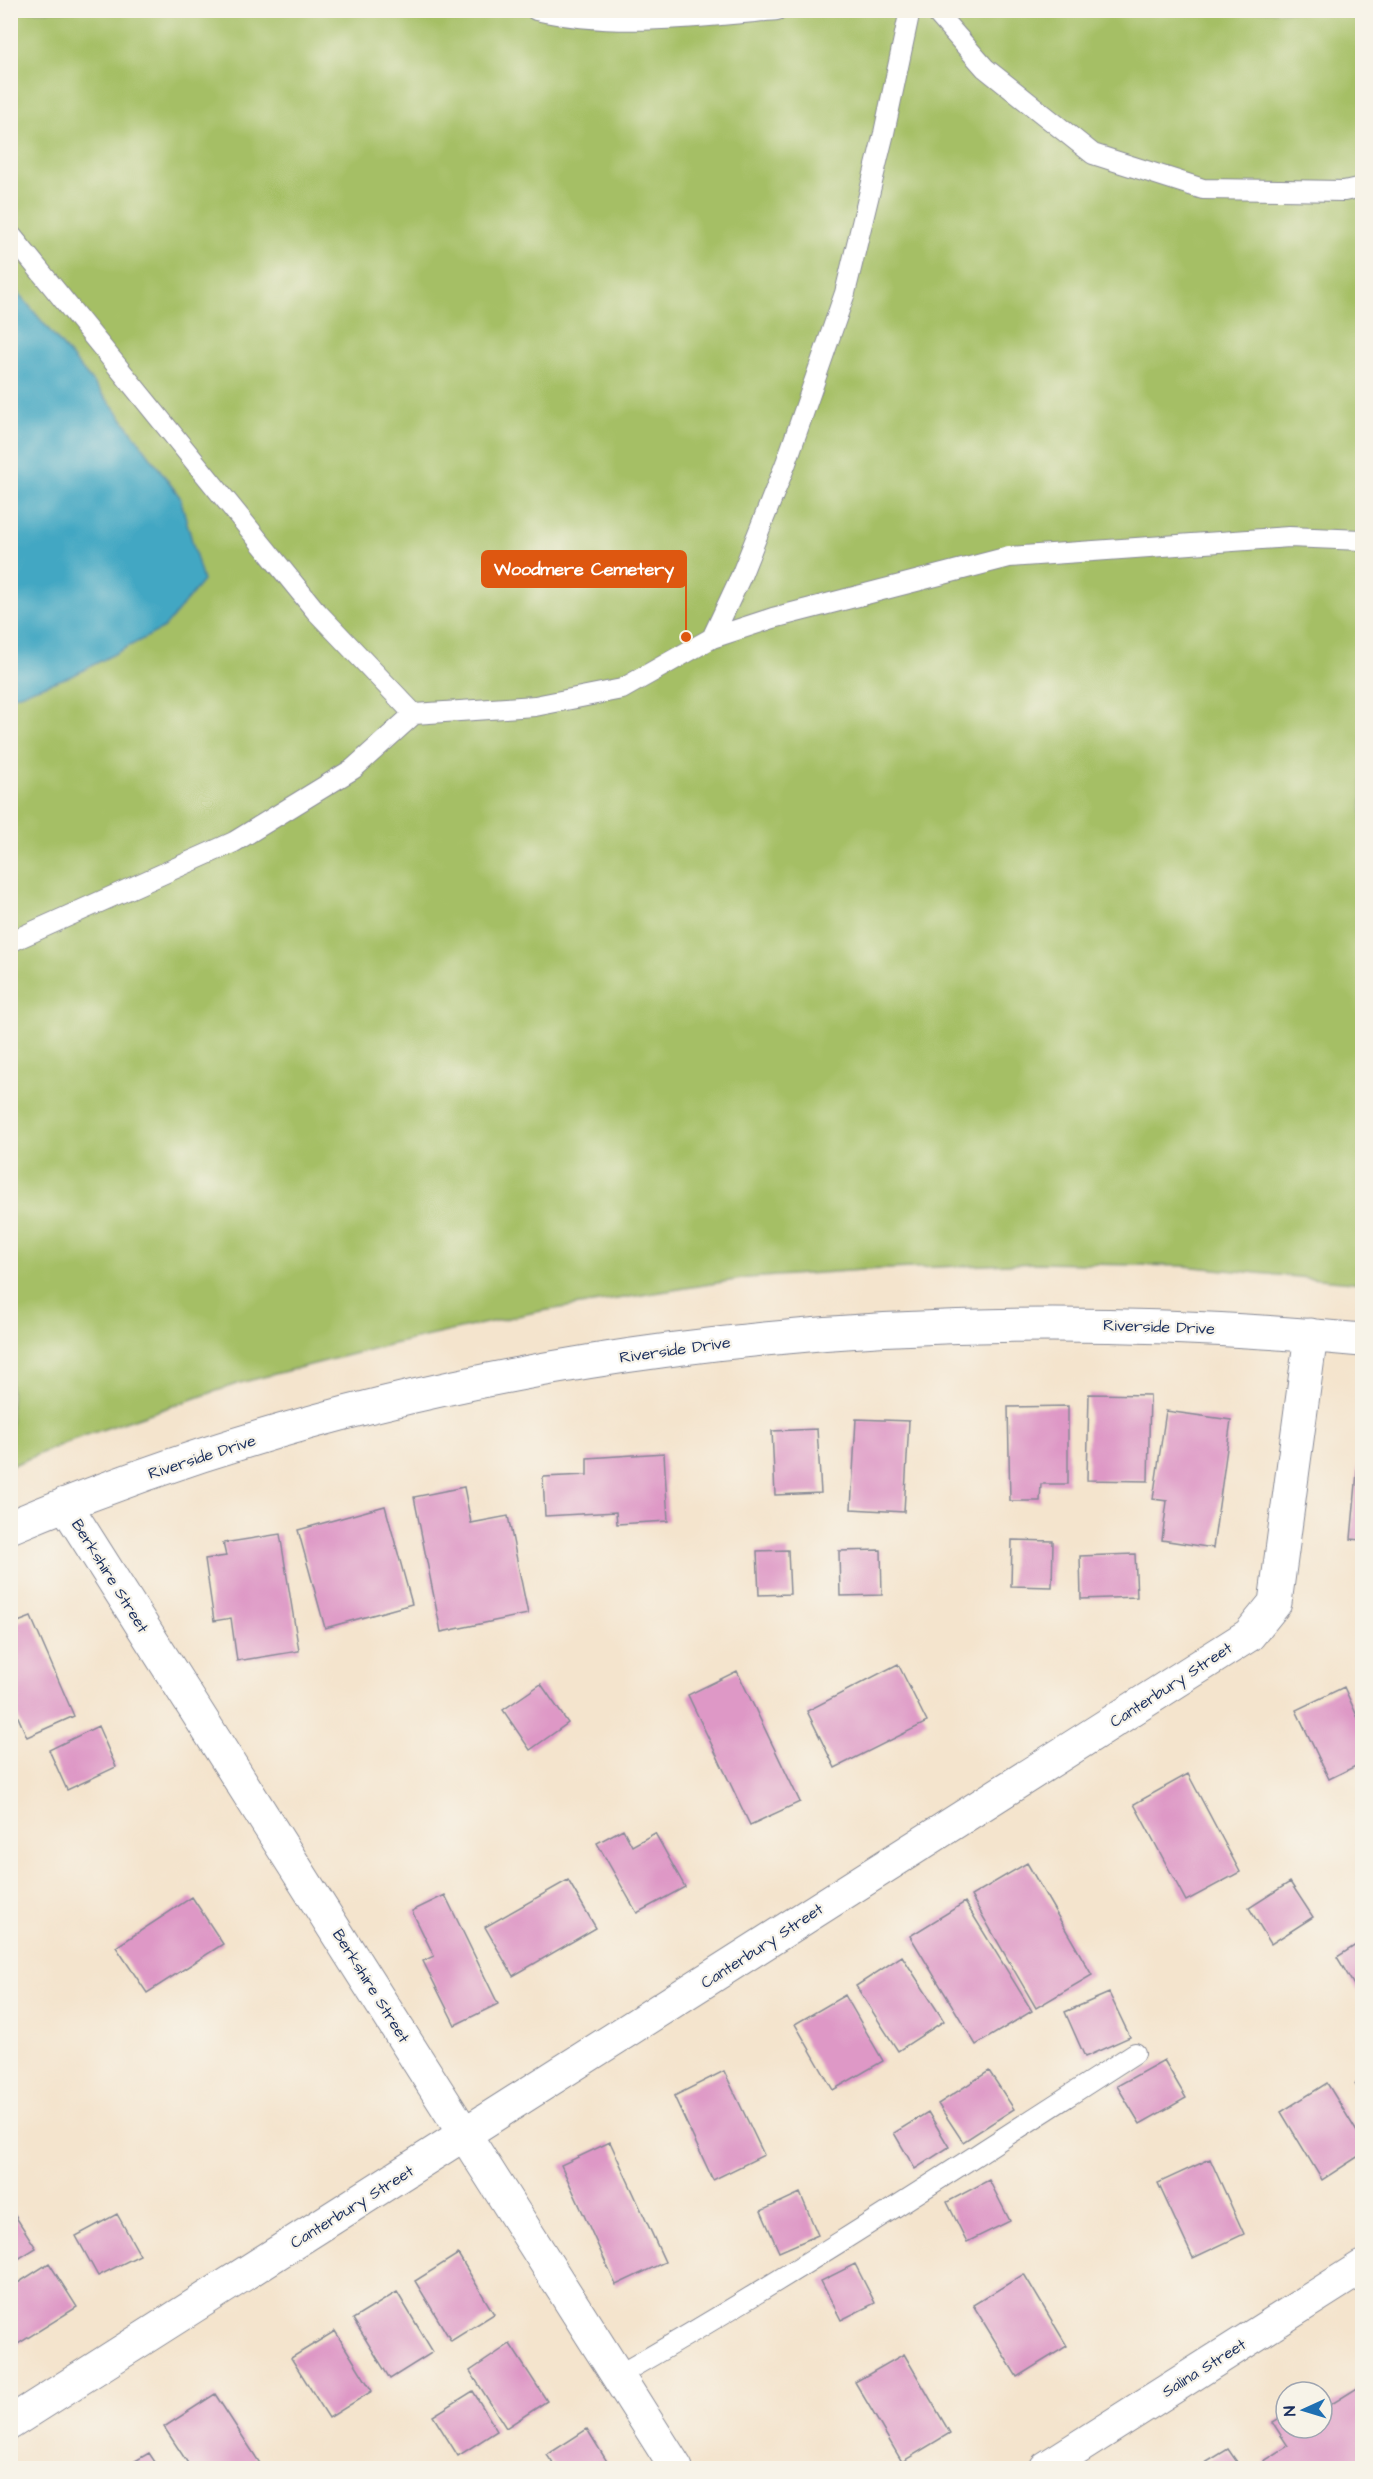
<svg xmlns="http://www.w3.org/2000/svg" width="1373" height="2479" font-family="'Architects Daughter',sans-serif">
  <style>
    .green { fill: #a5bf65; stroke: #607762; stroke-width: 1.5 }
    .water { fill: #43a7c3; stroke: #2f6b90; stroke-width: 1.5 }
    .building { fill: #de98c6 }
    .lines { fill: none; stroke-linecap: round; stroke-linejoin: round }
    .lane-casing { stroke: #888a96; stroke-width: 22 }
    .street-casing { stroke: #888a96; stroke-width: 35 }
    .lane { stroke: #fff; stroke-width: 20 }
    .street { stroke: #fff; stroke-width: 33 }
    .labels { text-anchor: middle; dominant-baseline: central; stroke-width: 4.5; stroke-linejoin: round; paint-order: stroke }
    .street-label { font-size: 16px; fill: #1b2f5e; stroke: #f7f3e8 }
    .leader { fill: none; stroke: #de5710; stroke-width: 2 }
    .callout-dot { fill: #de5710; stroke: #f7f3e8; stroke-width: 2 }
    .callout { fill: #de5710; stroke: #de5710; stroke-width: 2 }
    .callout-label { font-size: 18px; text-anchor: middle; font-weight: bold; fill: #fff }
  </style>
  <rect width="100%" height="100%" fill="#f7f3e8"/>
  <filter id="ink" filterUnits="userSpaceOnUse"><feTurbulence type="fractalNoise" baseFrequency=".0167" numOctaves="2"/><feDisplacementMap in="SourceGraphic" scale="12" xChannelSelector="R" yChannelSelector="G"/><feConvolveMatrix kernelMatrix="1 2 1 2 8 2 1 2 1" color-interpolation-filters="sRGB"/></filter>
  <filter id="wash" filterUnits="userSpaceOnUse"><feTurbulence type="fractalNoise" baseFrequency=".008" numOctaves="4" result="noise"/><feDisplacementMap in="SourceGraphic" scale="24" xChannelSelector="R" yChannelSelector="G"/><feGaussianBlur stdDeviation="1.35" result="paint"/><feColorMatrix in="noise" values="0 0 0 0 0 0 0 0 0 0 0 0 0 0 0 0 0 1.4 0 .05"/><feComposite in="paint" operator="in"/></filter>
  <g filter="url(#wash)">
    <rect width="100%" height="100%" fill="#f4e4cd"/>
    <path class="green" d="M 11,11 L 1362,11 L 1362,1283 L 1183,1266 L 1038,1263 L 863,1270 L 748,1278 L 536,1312 L 384,1346 L 240,1383 L 72,1440 L 11,1466 Z"/>
    <path class="water" d="M 11,284 L 119,414 L 180,497 L 203,581 L 164,628 L 74,675 L 11,697 Z"/>
    <g id="blocks">
      <path class="building" d="M 1089,1394 L 1150,1395 L 1148,1481 L 1087,1480 Z
        M 1068,1406 L 1068,1484 L 1041,1484 L 1040,1501 L 1010,1501 L 1008,1407 Z
        M 1166,1411 L 1231,1420 L 1213,1548 L 1162,1540 L 1167,1501 L 1153,1499 Z
        M 856,1419 L 909,1421 L 904,1512 L 851,1509 Z
        M 817,1429 L 821,1493 L 775,1495 L 772,1431 Z
        M 1360,1439 L 1362,1439 L 1362,1540 L 1351,1539 Z
        M 664,1453 L 668,1521 L 617,1524 L 616,1512 L 545,1516 L 543,1477 L 587,1475 L 587,1458 Z
        M 464,1487 L 471,1523 L 508,1516 L 528,1614 L 441,1632 L 414,1497 Z
        M 385,1506 L 412,1604 L 325,1628 L 298,1530 Z
        M 280,1534 L 299,1651 L 237,1661 L 231,1618 L 214,1621 L 205,1559 L 226,1556 L 223,1543 Z
        M 1012,1540 L 1053,1541 L 1052,1587 L 1011,1586 Z
        M 788,1550 L 790,1594 L 759,1595 L 757,1551 Z
        M 881,1550 L 882,1595 L 840,1596 L 839,1551 Z
        M 1135,1554 L 1137,1597 L 1081,1599 L 1080,1556 Z
        M 1361,1561 L 1362,1561 L 1362,1593 L 1358,1593 Z
        M 31,1617 L 74,1716 L 27,1737 L 10,1699 L 10,1625 Z
        M 898,1664 L 927,1722 L 835,1768 L 807,1711 Z
        M 737,1671 L 800,1802 L 750,1825 L 688,1695 Z
        M 541,1684 L 568,1723 L 530,1750 L 503,1710 Z
        M 1344,1687 L 1362,1727 L 1362,1763 L 1329,1779 L 1296,1710 Z
        M 98,1726 L 116,1767 L 67,1790 L 49,1750 Z
        M 1188,1774 L 1240,1872 L 1186,1901 L 1134,1804 Z
        M 623,1829 L 632,1846 L 655,1833 L 685,1887 L 637,1913 L 597,1843 Z
        M 1027,1863 L 1092,1975 L 1036,2008 L 971,1896 Z
        M 568,1880 L 596,1928 L 513,1976 L 485,1927 Z
        M 1290,1882 L 1313,1917 L 1271,1944 L 1249,1908 Z
        M 445,1895 L 498,2004 L 455,2025 L 423,1961 L 434,1956 L 412,1911 Z
        M 192,1897 L 223,1944 L 147,1993 L 116,1947 Z
        M 965,1902 L 1032,2011 L 976,2045 L 910,1936 Z
        M 1362,1941 L 1362,1989 L 1358,1992 L 1337,1957 Z
        M 902,1956 L 944,2021 L 898,2051 L 856,1986 Z
        M 1109,1993 L 1130,2037 L 1085,2057 L 1065,2012 Z
        M 845,1995 L 883,2061 L 833,2090 L 795,2024 Z
        M 1164,2060 L 1186,2098 L 1140,2124 L 1117,2086 Z
        M 724,2071 L 764,2155 L 713,2180 L 674,2096 Z
        M 989,2071 L 1014,2109 L 963,2142 L 938,2104 Z
        M 1362,2079 L 1362,2096 L 1355,2084 Z
        M 1327,2083 L 1362,2140 L 1362,2154 L 1322,2180 L 1281,2112 Z
        M 928,2112 L 949,2147 L 915,2169 L 894,2133 Z
        M 610,2142 L 665,2262 L 616,2285 L 561,2165 Z
        M 1210,2159 L 1244,2234 L 1193,2258 L 1158,2183 Z
        M 989,2180 L 1010,2221 L 967,2242 L 947,2202 Z
        M 800,2193 L 818,2235 L 779,2252 L 761,2211 Z
        M 10,2208 L 36,2248 L 10,2264 Z
        M 117,2214 L 140,2255 L 98,2276 L 76,2236 Z
        M 458,2254 L 494,2314 L 451,2341 L 415,2281 Z
        M 49,2263 L 77,2307 L 10,2349 L 10,2288 Z
        M 855,2264 L 875,2303 L 841,2320 L 821,2281 Z
        M 1024,2274 L 1067,2346 L 1017,2377 L 973,2305 Z
        M 397,2292 L 433,2352 L 390,2379 L 353,2319 Z
        M 335,2331 L 372,2391 L 329,2418 L 291,2358 Z
        M 510,2344 L 547,2401 L 506,2428 L 470,2371 Z
        M 904,2354 L 950,2433 L 902,2462 L 855,2382 Z
        M 1362,2385 L 1362,2468 L 1269,2468 L 1264,2461 L 1288,2446 L 1273,2423 L 1286,2415 L 1286,2428 L 1322,2428 L 1322,2410 Z
        M 473,2391 L 497,2431 L 458,2456 L 433,2416 Z
        M 215,2394 L 263,2468 L 191,2468 L 164,2427 Z
        M 587,2429 L 611,2468 L 556,2468 L 547,2455 Z
        M 1228,2449 L 1241,2468 L 1197,2468 Z
        M 149,2453 L 159,2468 L 123,2468 Z"/>
    </g>
  </g>
  <g filter="url(#ink)">
    <use href="#blocks" fill-opacity="0" stroke="#888a96" stroke-width="1.5"/>
    <g class="lines">
      <g class="lane-casing">
        <path id="lane" d="M 536,10 C 615,28 697,17 777,10
          M 934,10 L 985,68 L 1093,154 L 1203,189 L 1344,191 L 1362,187
          M 10,234 L 315,610 L 414,714
          M 712,638 L 741,576 L 786,463 L 845,293 L 884,133 L 910,10
          M 10,942 L 234,842 L 353,769 L 414,714 L 535,706 L 622,689 L 712,638 L 773,618 L 1009,557 L 1289,537 L 1362,540
          M 617,2376 C 794,2275 964,2163 1135,2053"/>
      </g>
      <g class="street-casing">
        <path id="street" d="M 65,1504 L 676,2468
          M 10,1527 C 437,1346 904,1296 1362,1340
          M 10,2423 L 1249,1635 L 1275,1603 L 1311,1335
          M 1046,2468 L 1362,2267"/>
      </g>
      <use href="#lane" class="lane"/>
      <use href="#street" class="street"/>
    </g>
  </g>
  <g class="labels">
    <g class="street-label">
      <text transform="translate(1159 1327) rotate(2)">Riverside Drive</text>
      <text transform="translate(675 1350) rotate(-8)">Riverside Drive</text>
      <text transform="translate(202 1457) rotate(-18)">Riverside Drive</text>
      <text transform="translate(110 1576) rotate(58)">Berkshire Street</text>
      <text transform="translate(1171 1685) rotate(-33)">Canterbury Street</text>
      <text transform="translate(762 1946) rotate(-33)">Canterbury Street</text>
      <text transform="translate(371 1986) rotate(58)">Berkshire Street</text>
      <text transform="translate(352 2207) rotate(-32)">Canterbury Street</text>
      <text transform="translate(1204 2368) rotate(-32)">Salina Street</text>
    </g>
  </g>
  <path class="leader" d="M686 637L686 569"/>
  <circle class="callout-dot" cx="686" cy="637" r="6"/>
  <rect class="callout" x="482" y="551" width="204" height="36" rx="6"/>
  <g class="callout-label">
    <text x="584" y="575">Woodmere Cemetery</text>
  </g>
  <rect width="1373" height="2479" fill="none" stroke="#f7f3e8" stroke-width="36"/>
  <g transform="translate(1304 2410) rotate(266)"><circle r="28" fill="#f7f3e8" stroke="#9fa5b1" stroke-width="1.5"/>
  <path d="M0-4.5L10 22L0 15L-10 22Z" fill="#1f6fb2"/>
  <text y="-9" font-size="16" font-weight="bold" text-anchor="middle" fill="#1b2f5e">N</text>
  </g>
</svg>
